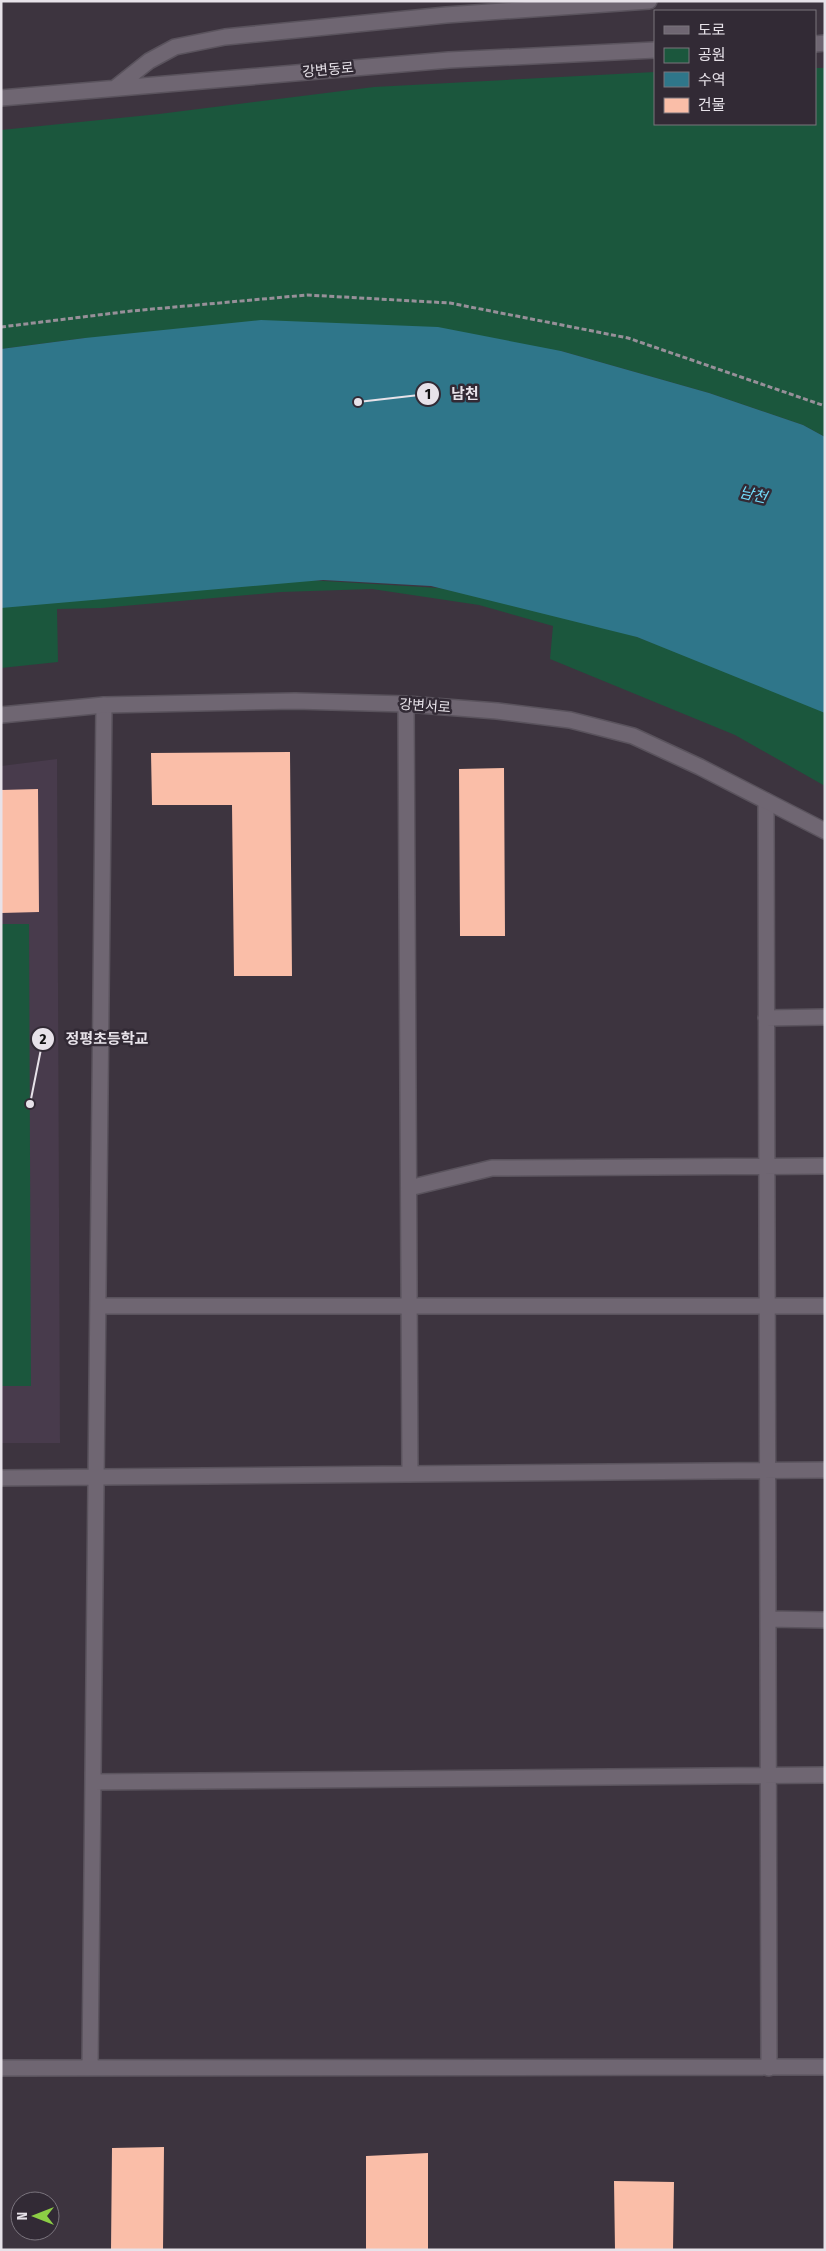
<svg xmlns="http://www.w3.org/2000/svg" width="826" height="2251" font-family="'Fira Sans Condensed','Noto Sans KR',sans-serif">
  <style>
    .built { fill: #483b4c }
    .green { fill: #1b573d }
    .water { fill: #2f768a }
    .building { fill: #fabea8 }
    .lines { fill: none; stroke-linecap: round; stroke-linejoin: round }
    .minor-casing { stroke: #5a535d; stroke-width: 18 }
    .tertiary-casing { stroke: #5a535d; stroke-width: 18 }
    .path { stroke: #979099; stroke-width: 3; stroke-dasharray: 5 2.5; stroke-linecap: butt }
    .minor { stroke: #6f6672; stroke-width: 15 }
    .tertiary { stroke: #6f6672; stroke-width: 15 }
    .labels { text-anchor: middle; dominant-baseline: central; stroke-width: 5; stroke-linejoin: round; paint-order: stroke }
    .street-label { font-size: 14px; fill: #e7e2e9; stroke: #322a35 }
    .water-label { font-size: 15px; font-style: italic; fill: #72dbfa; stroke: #322a35 }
    .leader { fill: none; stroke: #e7e2e9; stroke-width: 2 }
    .callout-dot { fill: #e7e2e9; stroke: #322a35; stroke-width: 2 }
    .mark-label { font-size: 15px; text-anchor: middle; font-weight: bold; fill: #111 }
    .callout-label { font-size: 15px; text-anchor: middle; font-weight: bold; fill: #e7e2e9; stroke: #322a35; stroke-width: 5; stroke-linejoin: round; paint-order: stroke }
  </style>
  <rect width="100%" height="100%" fill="#3d343f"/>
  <path class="built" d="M 57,759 L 60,1443 L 1,1443 L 1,766 Z"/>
  <path class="green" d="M 815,68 L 825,68 L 825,437 L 803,425 L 709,393 L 561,351 L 85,338 L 1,349 L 1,130 L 159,114 L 374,87 L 655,72 L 655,124 L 815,124 Z
    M 308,580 L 439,588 L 608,626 L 825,708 L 825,786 L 735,735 L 550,659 L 553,626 L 479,605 L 372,589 L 281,592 L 101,608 L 57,609 L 58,662 L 1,668 L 1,607 Z
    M 1,924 L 29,924 L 31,1386 L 1,1386 Z"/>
  <path class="water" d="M 261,320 L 438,327 L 561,351 L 709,393 L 803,425 L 825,437 L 825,713 L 637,637 L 431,586 L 323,580 L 1,608 L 1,349 L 85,338 Z"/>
  <path class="building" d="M 290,752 L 292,976 L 234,976 L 232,805 L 152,805 L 151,753 Z
    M 504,768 L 505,936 L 460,936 L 459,769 Z
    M 38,789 L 39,912 L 1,913 L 1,790 Z
    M 164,2147 L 163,2250 L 111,2250 L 112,2148 Z
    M 428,2153 L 428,2250 L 366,2250 L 366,2156 Z
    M 614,2181 L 674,2182 L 673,2250 L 615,2250 Z"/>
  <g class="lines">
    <g class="minor-casing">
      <path id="minor" d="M 815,44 L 825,43
        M 115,88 L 149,61 L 175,47 L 225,37 L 446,15 L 649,1
        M 1,98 L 449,60 L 655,50
        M 406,704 L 410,1474
        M 766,801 L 769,2068
        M 766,1018 L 825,1017
        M 409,1188 L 492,1168 L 825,1166
        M 99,1306 L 825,1306
        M 1,1478 L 825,1470
        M 768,1619 L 825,1620
        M 93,1782 L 825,1775
        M 1,2068 L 825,2067
        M 90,2068 L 104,705"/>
    </g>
    <g class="tertiary-casing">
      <path id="tertiary" d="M 1,715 L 104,705 L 295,701 L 406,704 L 497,711 L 570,720 L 633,736 L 700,767 L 825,831"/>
    </g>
    <path class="path" d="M 1,327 L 131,311 L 307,295 L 450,303 L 628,338 L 825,406"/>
    <use href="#minor" class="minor"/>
    <use href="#tertiary" class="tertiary"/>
  </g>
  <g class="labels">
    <g class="street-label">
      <text transform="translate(328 70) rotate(-5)">강변동로</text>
      <text transform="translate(425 706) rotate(4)">강변서로</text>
    </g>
    <g class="water-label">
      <text transform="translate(753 495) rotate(13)">남천</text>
    </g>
  </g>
  <path class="leader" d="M358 402L428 394M30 1104L43 1039"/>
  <g class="callout-dot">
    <circle cx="358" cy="402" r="5"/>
    <circle cx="30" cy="1104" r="5"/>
    <circle cx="428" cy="394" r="12"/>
    <circle cx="43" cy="1039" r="12"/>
  </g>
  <g class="mark-label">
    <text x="428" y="399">1</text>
    <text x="43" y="1044">2</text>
  </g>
  <g class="callout-label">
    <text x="465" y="399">남천</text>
    <text x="107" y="1044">정평초등학교</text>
  </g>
  <rect width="826" height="2251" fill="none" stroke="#e7e2e9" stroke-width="5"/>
  <rect x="654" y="10" width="162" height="115" fill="#322a35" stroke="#7a747d"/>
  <rect x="664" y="26" width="25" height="8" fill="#6f6672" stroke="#7a747d"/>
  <text x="698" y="35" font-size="15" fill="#e7e2e9">도로</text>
  <rect x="664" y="48" width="25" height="15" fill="#1b573d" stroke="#7a747d"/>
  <text x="698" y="60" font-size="15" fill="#e7e2e9">공원</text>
  <rect x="664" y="72" width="25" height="15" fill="#2f768a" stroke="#7a747d"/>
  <text x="698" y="85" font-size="15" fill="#e7e2e9">수역</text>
  <rect x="664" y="98" width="25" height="15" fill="#fabea8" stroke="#7a747d"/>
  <text x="698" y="110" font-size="15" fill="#e7e2e9">건물</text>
  <g transform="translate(35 2216) rotate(270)"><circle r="24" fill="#322a35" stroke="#7a747d"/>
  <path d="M0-4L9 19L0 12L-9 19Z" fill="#8cce45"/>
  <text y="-8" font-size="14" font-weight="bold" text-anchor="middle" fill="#e7e2e9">N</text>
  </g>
</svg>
